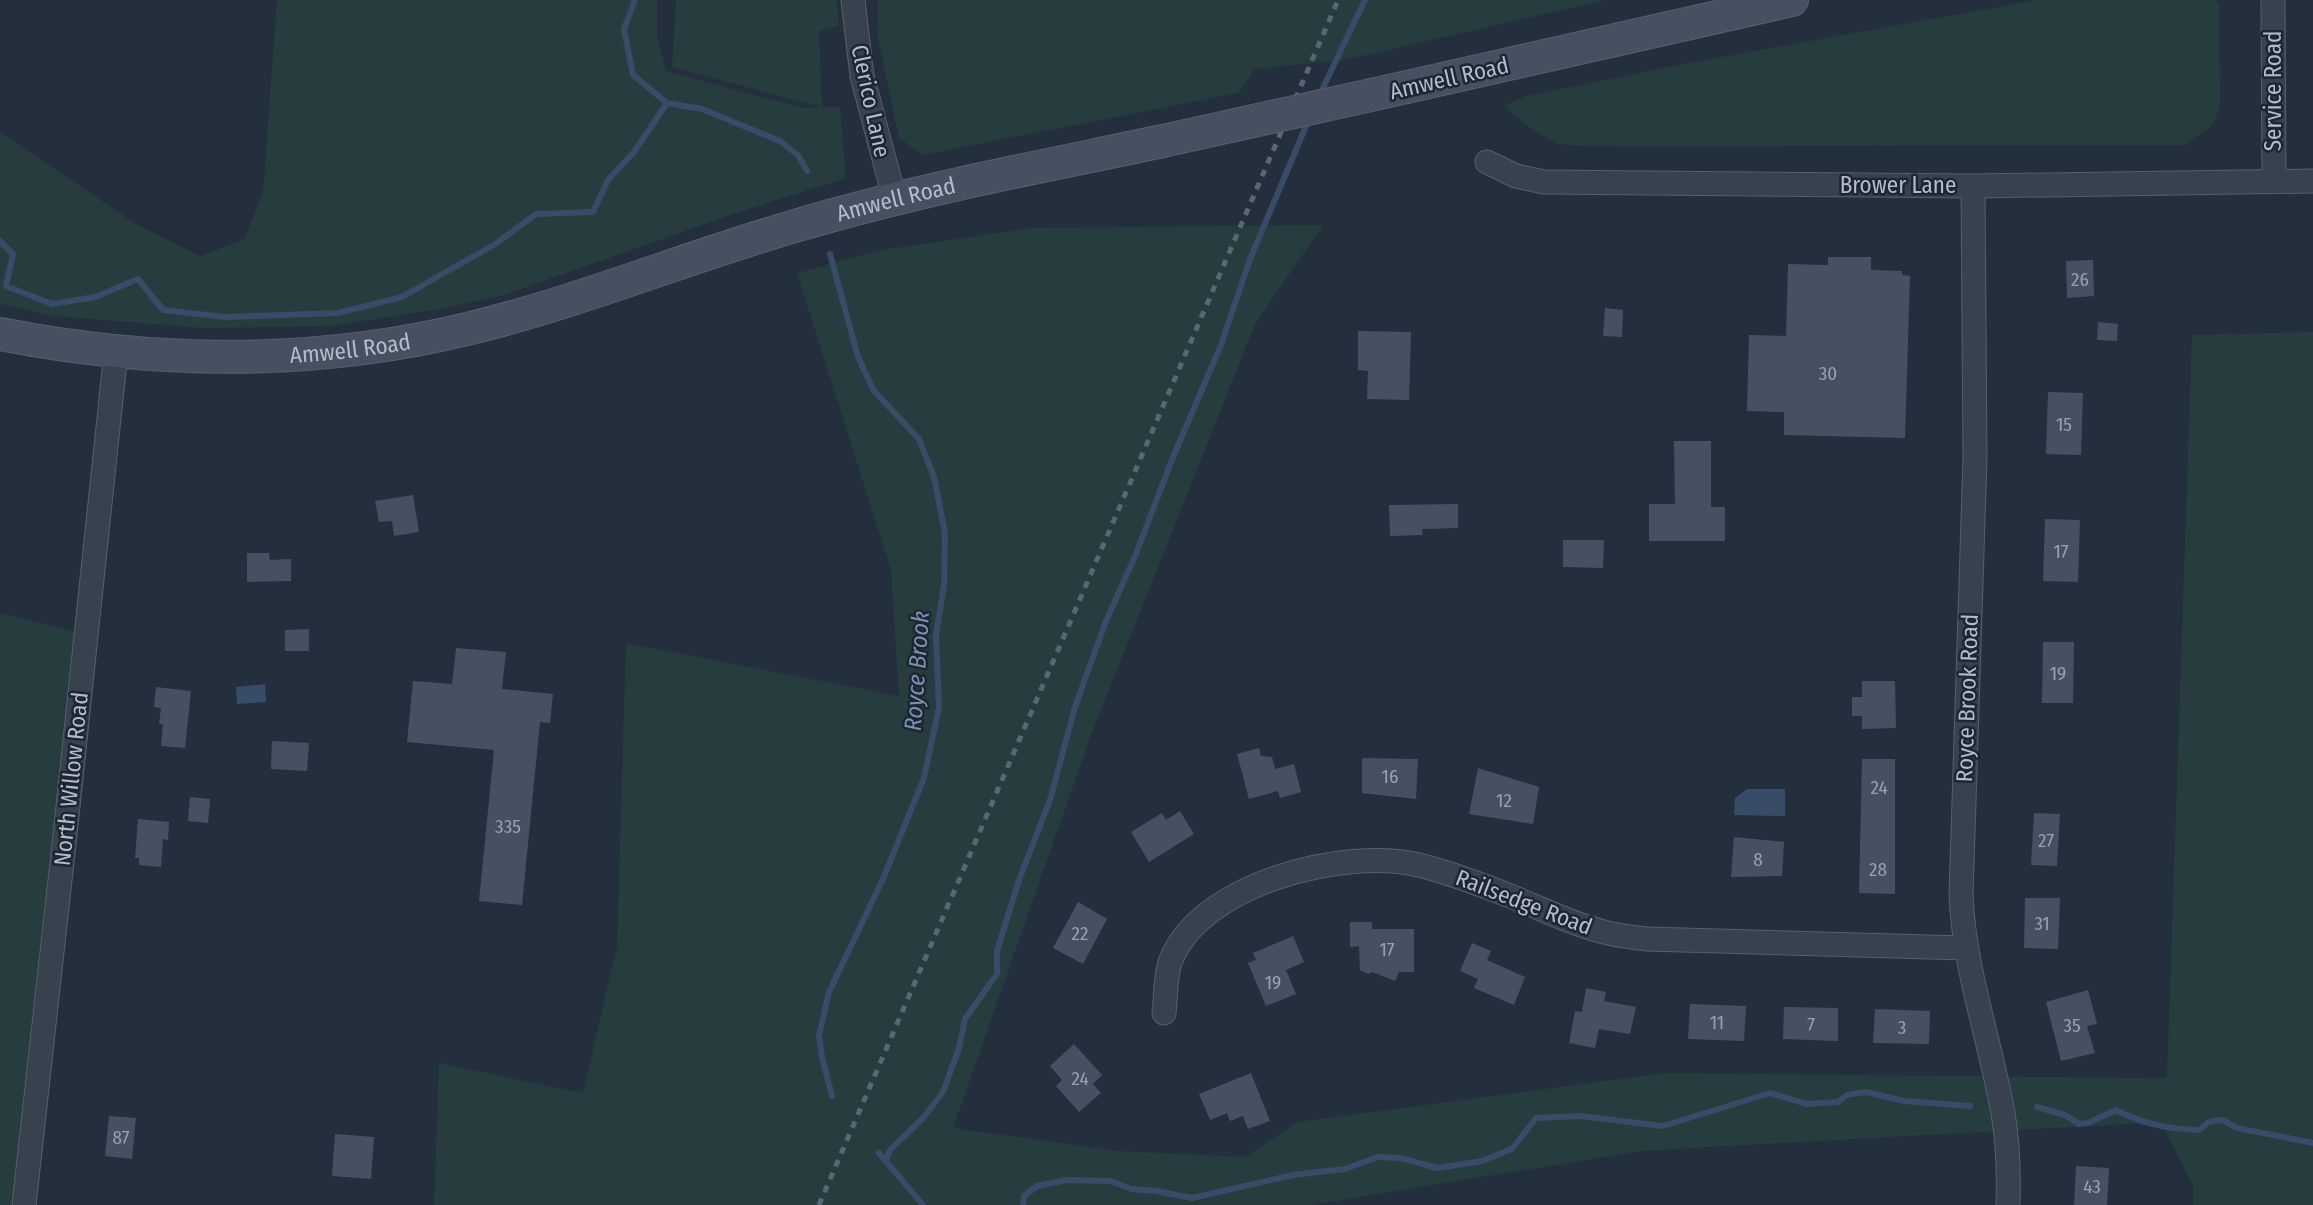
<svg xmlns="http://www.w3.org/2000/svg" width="2313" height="1205" font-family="'Fira Sans Condensed',sans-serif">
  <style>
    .green { fill: #263c3f }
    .water { fill: #394c67 }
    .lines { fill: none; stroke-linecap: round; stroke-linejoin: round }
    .stream { stroke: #394c67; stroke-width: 6 }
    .building { fill: #455162 }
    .minor-casing { stroke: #565f6c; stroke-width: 25 }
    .secondary-casing { stroke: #565f6c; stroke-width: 34 }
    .minor { stroke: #38414e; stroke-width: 23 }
    .secondary { stroke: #465061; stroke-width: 32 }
    .rail { stroke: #5a6575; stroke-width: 5; stroke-dasharray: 7 7; stroke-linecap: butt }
    .secondary-bridge-casing { stroke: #565f6c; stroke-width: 34; stroke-linecap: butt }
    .secondary-bridge { stroke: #465061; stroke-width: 32 }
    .labels { text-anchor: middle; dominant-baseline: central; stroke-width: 5; stroke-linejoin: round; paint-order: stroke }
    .number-label { font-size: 19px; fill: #98a1af }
    .street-label { font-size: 23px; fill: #b4bcc9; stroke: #1d2633 }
    .water-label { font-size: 24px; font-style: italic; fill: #7c92b1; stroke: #1d2633 }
  </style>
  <rect width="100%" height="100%" fill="#242f3e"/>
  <path class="green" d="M 277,0 L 657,0 L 657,35 L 666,71 L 802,108 L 821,107 L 672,67 L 676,0 L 837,0 L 839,26 L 819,31 L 822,107 L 840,107 L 846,178 L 736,213 L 504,295 L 446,308 L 331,326 L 204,328 L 53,316 L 0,304 L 0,132 L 136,224 L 200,256 L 244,240 L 263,192 Z
    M 878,0 L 1606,0 L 1344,60 L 1255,69 L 1238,93 L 923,155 L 899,138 L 877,34 Z
    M 2037,0 L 2216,0 L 2219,4 L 2220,107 L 2213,124 L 2187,145 L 1586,146 L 1556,144 L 1525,124 L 1504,106 L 1526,96 L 1688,63 Z
    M 1323,225 L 1255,324 L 1091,735 L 953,1128 L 1120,1151 L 1245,1157 L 1297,1122 L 1665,1073 L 2167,1078 L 2192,335 L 2313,332 L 2313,1205 L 2193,1205 L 2193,1186 L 2161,1122 L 1641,1151 L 1311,1205 L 434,1205 L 439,1063 L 583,1093 L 617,946 L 626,643 L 899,696 L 891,570 L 797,273 L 881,250 L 1031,228 Z
    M 0,613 L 76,632 L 21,1205 L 0,1205 Z"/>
  <path class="water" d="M 265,684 L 266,702 L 237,704 L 236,687 Z
    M 1747,789 L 1785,789 L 1785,816 L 1734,815 L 1735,798 Z"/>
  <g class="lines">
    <path class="stream" d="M 635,0 L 624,29 L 633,75 L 667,103 L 702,109 L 780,141 L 798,155 L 807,171
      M 1319,96 L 1365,0
      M 0,241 L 13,254 L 6,286 L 52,304 L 95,297 L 138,279 L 163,310 L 225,317 L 338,313 L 402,297 L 497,243 L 536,214 L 593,212 L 608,180 L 634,152 L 667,103
      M 830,254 L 858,357 L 874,391 L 919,439 L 934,477 L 945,533 L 944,585 L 936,635 L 939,707 L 924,778 L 883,879 L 829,992 L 819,1035 L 822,1057 L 832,1096
      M 2037,1107 L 2065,1115 L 2079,1124 L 2088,1123 L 2116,1110 C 2143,1124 2168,1129 2199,1130 L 2209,1122 L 2223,1120 L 2237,1128 L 2313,1143
      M 879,1153 L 923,1205
      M 886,1161 L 890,1150 L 924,1117 L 943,1092 L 959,1048 L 965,1019 L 997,974 L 997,951 L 1019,880 L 1050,800 L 1075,707 L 1106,621 L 1136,554 L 1171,462 L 1221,345 L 1250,259 L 1309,119
      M 1023,1205 L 1024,1196 L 1037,1186 L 1067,1180 L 1111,1181 L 1131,1189 L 1156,1191 L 1192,1198 L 1293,1175 L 1345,1169 L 1377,1157 L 1401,1158 L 1437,1168 L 1482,1161 L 1512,1149 L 1536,1118 L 1580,1116 L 1663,1126 L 1770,1093 L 1807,1104 L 1838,1102 L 1847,1095 L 1866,1092 L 1904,1101 L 1970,1106"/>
  </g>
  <path class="building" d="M 1828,257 L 1871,257 L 1871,270 L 1902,271 L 1902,275 L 1910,276 L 1905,438 L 1784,435 L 1784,412 L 1747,411 L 1749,335 L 1786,336 L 1788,264 L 1828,265 Z
    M 2093,260 L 2094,296 L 2067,298 L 2066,261 Z
    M 1605,308 L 1623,310 L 1622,337 L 1603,336 Z
    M 2098,322 L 2118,324 L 2117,341 L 2097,340 Z
    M 1358,331 L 1411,332 L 1409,400 L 1367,399 L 1368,371 L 1358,370 Z
    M 2048,392 L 2083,393 L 2081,455 L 2046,454 Z
    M 1674,441 L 1711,441 L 1711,507 L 1725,507 L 1725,541 L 1649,541 L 1649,504 L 1675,504 Z
    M 413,495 L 419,532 L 394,536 L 392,521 L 379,522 L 375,501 Z
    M 1458,504 L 1458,528 L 1422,529 L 1423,535 L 1390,536 L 1389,505 Z
    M 2045,519 L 2080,520 L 2078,582 L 2043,581 Z
    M 1563,540 L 1604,540 L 1603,568 L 1563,567 Z
    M 247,553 L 269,553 L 270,560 L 291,559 L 291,581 L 247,582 Z
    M 309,629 L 309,651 L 285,651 L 285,630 Z
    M 2043,642 L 2074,642 L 2073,703 L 2042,703 Z
    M 456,648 L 506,652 L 502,689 L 553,694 L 550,723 L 540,722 L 522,905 L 479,901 L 494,750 L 407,742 L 413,681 L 452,684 Z
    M 1862,681 L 1895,681 L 1896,728 L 1862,729 L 1862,716 L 1852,716 L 1852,697 L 1862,697 Z
    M 156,687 L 191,691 L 185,748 L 161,746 L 163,724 L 159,724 L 161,708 L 154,707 Z
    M 272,741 L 309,743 L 307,771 L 271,769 Z
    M 1259,748 L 1261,756 L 1272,757 L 1275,769 L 1294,764 L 1301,792 L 1280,798 L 1278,791 L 1249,799 L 1237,754 Z
    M 1362,758 L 1418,759 L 1416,799 L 1362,793 Z
    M 1862,759 L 1895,759 L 1895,894 L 1859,893 Z
    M 1478,768 L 1539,787 L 1533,824 L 1469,814 Z
    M 190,797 L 210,799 L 208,823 L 188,821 Z
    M 1180,811 L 1194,834 L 1149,862 L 1131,832 L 1162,813 L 1166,820 Z
    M 2034,813 L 2060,814 L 2057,866 L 2031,865 Z
    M 138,819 L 169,822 L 168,840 L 163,839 L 161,867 L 139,865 L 139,858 L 135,858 Z
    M 1734,837 L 1784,842 L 1782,876 L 1731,877 Z
    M 2025,898 L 2060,898 L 2058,949 L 2024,948 Z
    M 1078,902 L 1107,919 L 1083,964 L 1053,948 Z
    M 1350,922 L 1372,922 L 1372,929 L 1414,929 L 1414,972 L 1399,972 L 1395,981 L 1372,972 L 1369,974 L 1360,970 L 1359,946 L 1350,947 Z
    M 1293,936 L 1304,962 L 1286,970 L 1296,994 L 1266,1006 L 1248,963 L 1256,960 L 1253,953 Z
    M 1472,943 L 1491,951 L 1487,960 L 1525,977 L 1514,1005 L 1474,988 L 1478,979 L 1460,971 Z
    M 1586,988 L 1606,992 L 1604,1001 L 1636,1007 L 1630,1034 L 1599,1029 L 1595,1048 L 1569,1043 L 1575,1011 L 1582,1012 Z
    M 2088,990 L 2097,1024 L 2087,1026 L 2095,1053 L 2061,1061 L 2046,1002 Z
    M 1690,1004 L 1746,1006 L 1744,1041 L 1688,1039 Z
    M 1784,1007 L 1838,1008 L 1838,1041 L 1783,1039 Z
    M 1875,1009 L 1930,1011 L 1929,1044 L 1873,1043 Z
    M 1074,1044 L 1102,1075 L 1093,1084 L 1101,1093 L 1079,1112 L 1056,1086 L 1062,1080 L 1050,1066 Z
    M 1251,1073 L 1270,1121 L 1248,1129 L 1243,1116 L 1230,1121 L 1227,1113 L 1210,1120 L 1199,1094 Z
    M 109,1116 L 136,1118 L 132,1159 L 105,1156 Z
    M 335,1134 L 374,1137 L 371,1179 L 332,1176 Z
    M 2076,1166 L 2109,1168 L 2107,1205 L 2074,1205 Z"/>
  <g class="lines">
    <g class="minor-casing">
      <path id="minor" d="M 853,0 L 862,76 L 895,200
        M 2273,0 L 2274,181
        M 1487,162 L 1516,176 L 1544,182 L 1973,186 L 2313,181
        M 1973,186 L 1975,458 L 1961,895 C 1964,969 1990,1040 2003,1113 C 2008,1143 2009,1174 2008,1205
        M 1164,1013 C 1166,997 1165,975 1171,960 C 1201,883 1346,847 1419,865 C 1450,873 1480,884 1510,896 C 1541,908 1571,924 1604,932 C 1618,936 1632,937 1646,939 L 1966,948
        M 24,1205 C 56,921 87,636 116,352"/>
    </g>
    <g class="secondary-casing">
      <g id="secondary">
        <path d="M 1407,87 L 1792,0"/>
        <path id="s1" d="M 0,334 C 157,365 320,366 475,327 C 584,300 688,257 795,226 C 915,190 1040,167 1163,141"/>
      </g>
    </g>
    <use href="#minor" class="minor"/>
    <use href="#secondary" class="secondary"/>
    <path class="rail" d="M 819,1205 L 1338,0"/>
    <g class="secondary-bridge-casing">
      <path id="secondary-bridge" d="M 1163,141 L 1407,87"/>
    </g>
    <use href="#secondary-bridge" class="secondary-bridge"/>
  </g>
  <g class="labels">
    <g class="number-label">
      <text x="2080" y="279">26</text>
      <text x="1828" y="373">30</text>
      <text x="2064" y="424">15</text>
      <text x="2061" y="551">17</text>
      <text x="2058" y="673">19</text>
      <text x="1390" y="776">16</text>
      <text x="1879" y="787">24</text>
      <text x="1504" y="800">12</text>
      <text x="508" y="826">335</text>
      <text x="2046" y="840">27</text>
      <text x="1758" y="859">8</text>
      <text x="1878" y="869">28</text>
      <text x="2042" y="923">31</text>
      <text x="1080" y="933">22</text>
      <text x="1387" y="949">17</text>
      <text x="1273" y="982">19</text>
      <text x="1717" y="1022">11</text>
      <text x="1811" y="1024">7</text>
      <text x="2072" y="1025">35</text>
      <text x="1902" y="1027">3</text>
      <text x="1080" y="1078">24</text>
      <text x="121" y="1137">87</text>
      <text x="2092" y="1186">43</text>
    </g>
    <g class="street-label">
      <text transform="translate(1449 78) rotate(-13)">Amwell Road</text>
      <text transform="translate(2273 91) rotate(-90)">Service Road</text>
      <text transform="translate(871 101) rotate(78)">Clerico Lane</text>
      <text x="1898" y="185">Brower Lane</text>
      <text stroke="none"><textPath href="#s1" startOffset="919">Amwell Road</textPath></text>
      <text stroke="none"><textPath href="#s1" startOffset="352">Amwell Road</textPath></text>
      <text transform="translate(1967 698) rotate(-88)">Royce Brook Road</text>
      <text transform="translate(71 779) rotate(-84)">North Willow Road</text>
      <text transform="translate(1524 902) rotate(21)">Railsedge Road</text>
    </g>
    <g class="water-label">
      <text transform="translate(917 671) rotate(-86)">Royce Brook</text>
    </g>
  </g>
</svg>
